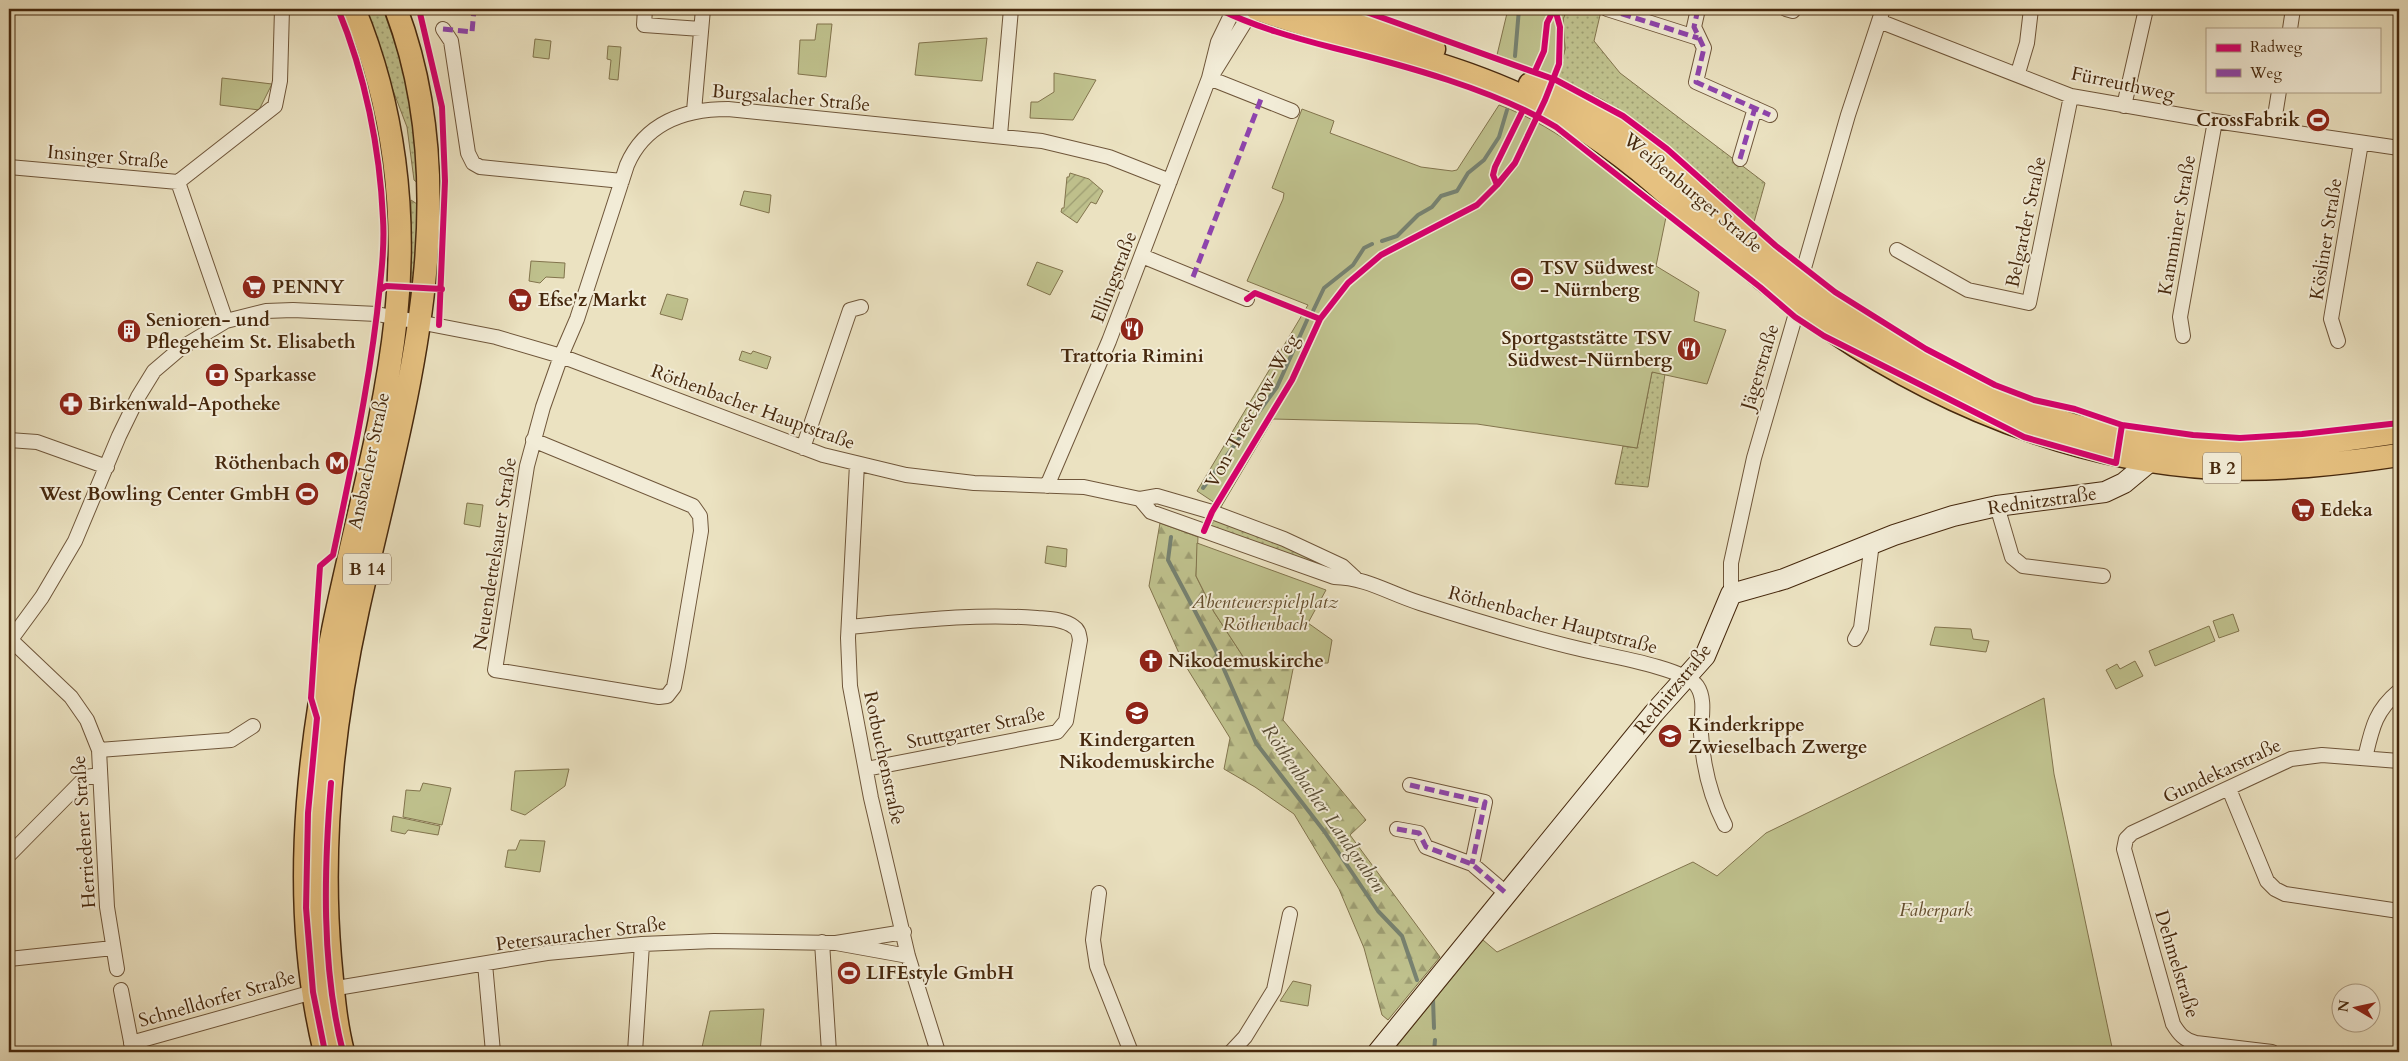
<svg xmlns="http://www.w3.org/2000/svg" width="2408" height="1061" font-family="Cardo,serif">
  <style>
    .grass { fill: url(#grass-dots); stroke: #82744d }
    .forest { fill: url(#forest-firs); stroke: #82744d }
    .park { fill: #bfc18d; stroke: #82744d }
    .garden { fill: url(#garden-furrows); stroke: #82744d }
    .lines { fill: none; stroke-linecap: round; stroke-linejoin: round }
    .stream { stroke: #778271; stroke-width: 4 }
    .street-casing { stroke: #6f563a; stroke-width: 16 }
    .secondary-casing { stroke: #46280d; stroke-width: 22 }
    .primary-casing { stroke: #46280d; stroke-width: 25 }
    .street { stroke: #f2ecd7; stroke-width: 14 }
    .secondary { stroke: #f2ecd7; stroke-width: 20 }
    .primary { stroke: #e6c180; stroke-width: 22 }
    .quiet { stroke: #8e44ad; stroke-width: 5; stroke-dasharray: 10 5; stroke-linecap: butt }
    .cycleway-casing { stroke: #f2ecd7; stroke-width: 9 }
    .cycleway { stroke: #d6006c; stroke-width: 6 }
    .labels { text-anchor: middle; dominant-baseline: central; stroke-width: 4; stroke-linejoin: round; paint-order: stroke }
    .shield { fill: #f2ecd7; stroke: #7a634a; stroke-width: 1 }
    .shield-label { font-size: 18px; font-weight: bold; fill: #46280d }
    .street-label { font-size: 19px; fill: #46280d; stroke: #f2ecd7 }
    .poi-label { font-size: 19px; font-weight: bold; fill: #46280d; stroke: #f2ecd7; text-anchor: start }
    .park-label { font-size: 19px; font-style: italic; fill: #644e2d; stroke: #f2ecd7 }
    .water-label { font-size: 20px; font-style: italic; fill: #5a4e36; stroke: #f2ecd7 }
  </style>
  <defs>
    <pattern id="grass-dots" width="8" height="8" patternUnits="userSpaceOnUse" patternTransform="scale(1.25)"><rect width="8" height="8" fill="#bfc18d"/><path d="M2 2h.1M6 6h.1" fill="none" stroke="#9d9d72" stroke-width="1.8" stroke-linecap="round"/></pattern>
    <pattern id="forest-firs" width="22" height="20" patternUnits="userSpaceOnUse" patternTransform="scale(1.25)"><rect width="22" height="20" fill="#bfc18d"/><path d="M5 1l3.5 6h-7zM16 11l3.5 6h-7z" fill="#9d9d72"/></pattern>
    <pattern id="garden-furrows" width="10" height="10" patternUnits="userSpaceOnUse" patternTransform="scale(1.25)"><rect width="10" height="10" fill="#bfc18d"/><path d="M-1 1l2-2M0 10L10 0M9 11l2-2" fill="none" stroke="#9d9d72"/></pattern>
  </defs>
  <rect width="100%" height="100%" fill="#ebe2c1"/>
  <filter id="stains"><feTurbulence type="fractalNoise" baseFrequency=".004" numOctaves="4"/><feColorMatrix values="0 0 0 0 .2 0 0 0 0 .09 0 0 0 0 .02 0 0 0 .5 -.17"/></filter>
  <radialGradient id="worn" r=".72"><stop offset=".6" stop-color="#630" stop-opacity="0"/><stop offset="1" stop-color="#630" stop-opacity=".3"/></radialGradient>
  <path class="grass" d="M 362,9 L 383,9 L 412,93 L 419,184 L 414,180 L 407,127 Z
    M 1572,9 L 1601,11 L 1594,41 L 1620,73 L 1765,183 L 1754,222 L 1634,120 L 1603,100 L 1558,78 L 1565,49 L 1563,19 L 1567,10 Z
    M 411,200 L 417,204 L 419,283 L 411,283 Z
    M 1652,372 L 1665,374 L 1648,487 L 1615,484 L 1623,446 L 1637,448 Z
    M 1214,516 L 1340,568 L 1338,572 L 1209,527 Z"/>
  <path class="forest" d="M 1160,523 L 1198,537 L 1196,576 L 1214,612 L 1244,658 L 1288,658 L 1294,664 L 1283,720 L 1366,820 L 1350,835 L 1440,957 L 1388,1020 L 1382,1015 L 1364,948 L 1339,889 L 1294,814 L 1255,787 L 1224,769 L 1230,738 L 1182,660 L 1149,586 Z"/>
  <path class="park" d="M 1508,9 L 1572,9 L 1567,10 L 1563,19 L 1565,49 L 1558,78 L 1497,55 Z
    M 817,24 L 832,24 L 826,77 L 798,74 L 800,40 L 815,40 Z
    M 987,38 L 982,81 L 915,75 L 919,43 Z
    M 535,39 L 551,41 L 549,59 L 533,57 Z
    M 608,46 L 621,47 L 618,80 L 609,79 L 611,60 L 607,59 Z
    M 1054,73 L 1096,80 L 1073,120 L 1030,118 L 1031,102 L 1038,102 L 1054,92 Z
    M 222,78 L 272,84 L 259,110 L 220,105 Z
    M 1499,105 C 1562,128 1613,176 1666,217 L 1656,266 L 1699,292 L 1694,321 L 1726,330 L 1707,384 L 1652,372 L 1637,448 L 1477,424 L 1273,419 L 1221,507 L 1197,491 L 1308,305 L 1247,281 L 1283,199 L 1284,193 L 1272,188 L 1302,109 L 1334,121 L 1330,133 L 1421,167 L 1452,171 L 1457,170 Z
    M 744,191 L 771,195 L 769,213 L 740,205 Z
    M 531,261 L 565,263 L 564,278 L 546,277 L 540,283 L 529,281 Z
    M 1037,262 L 1063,271 L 1050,295 L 1027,285 Z
    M 667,294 L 688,299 L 682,320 L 660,314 Z
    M 742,351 L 751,354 L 753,351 L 771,357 L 767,369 L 739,360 Z
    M 467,503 L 483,505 L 480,527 L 464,524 Z
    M 1197,543 L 1326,590 L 1308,623 L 1332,640 L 1328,663 L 1294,664 L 1288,658 L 1276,669 L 1244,658 L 1214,612 L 1196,576 Z
    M 1047,546 L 1067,549 L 1066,567 L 1045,563 Z
    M 2233,614 L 2239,631 L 2219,638 L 2213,621 Z
    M 2209,626 L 2215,641 L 2155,666 L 2149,651 Z
    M 1935,627 L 1971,629 L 1973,639 L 1989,641 L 1986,652 L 1930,645 Z
    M 2135,661 L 2143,676 L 2116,689 L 2106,670 L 2117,664 L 2120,669 Z
    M 2044,698 L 2054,774 L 2113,1052 L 1392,1052 L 1483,940 L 1497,952 L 1693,862 L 1717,876 L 1766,833 Z
    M 569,769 L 565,786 L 525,815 L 511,810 L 515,771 Z
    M 423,783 L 451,788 L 442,825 L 403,817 L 406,790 L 420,791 Z
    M 393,816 L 440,826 L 438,835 L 408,830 L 405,834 L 391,831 Z
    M 520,840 L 545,841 L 540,872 L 505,867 L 508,850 L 516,850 Z
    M 1293,981 L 1311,985 L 1308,1006 L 1280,1001 Z
    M 764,1009 L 760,1052 L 701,1052 L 710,1011 Z"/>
  <path class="garden" d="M 1070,173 L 1089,179 L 1103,191 L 1096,204 L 1091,202 L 1077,223 L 1061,212 L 1062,208 L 1064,208 L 1067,177 L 1069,177 Z"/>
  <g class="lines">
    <path class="stream" d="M 1515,56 L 1519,9
      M 1382,241 L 1397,236 L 1418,215 L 1432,207 L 1441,196 L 1457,191 L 1468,173 L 1484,160 L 1499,137 L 1507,110
      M 1313,311 L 1324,288 L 1353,265 L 1364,248 L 1372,244
      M 1203,488 L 1277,387 L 1308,318
      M 1171,537 L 1168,560 L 1216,651 L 1256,743 L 1324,831 L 1378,911 L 1402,936 L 1417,980
      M 1433,999 L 1434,1028
      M 1434,1052 L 1435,1040"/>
    <g class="street-casing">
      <path id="street" d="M 645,9 L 644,25 L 701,29
        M 1607,9 L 1698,38
        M 1698,9 L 1694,27 L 1704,48 L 1696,82 L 1770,115
        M 1786,9 L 1793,11
        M 1879,21 L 2071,96 L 2215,121 L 2399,148
        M 443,29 L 451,41 L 468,153 L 473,163 L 480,167 L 622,181
        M 2290,29 L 2293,9
        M 1214,72 L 1253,9
        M 2018,73 L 2027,43 L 2031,9
        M 1209,78 L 1292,111
        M 2124,106 L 2146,9
        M 694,111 L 703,9
        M 2273,128 L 2279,91
        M 1000,135 L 1011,9
        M 1740,159 L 1755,108
        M 9,167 L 178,182
        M 178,182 L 275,106 L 280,81 L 282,9
        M 178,182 L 226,321
        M 1897,250 L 1968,290 L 2029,303 L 2071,96
        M 1142,256 L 1247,299
        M 2183,336 L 2180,317 L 2215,121
        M 2338,341 L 2331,319 L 2361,143
        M 9,440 L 37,442 L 107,467
        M 533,440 L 693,506 L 700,516 L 701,531 L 678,666 L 674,687 L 667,696 L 659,697 L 495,670 L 527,466 L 543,407 L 561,356 L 577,319 L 627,165 C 645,123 685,109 728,109 L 1042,141 L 1109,157 L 1170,181
        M 803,448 L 850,310 L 861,307
        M 857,464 L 848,638 L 850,686 L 871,798 L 908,956 L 938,1052
        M 1047,486 L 1109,341 L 1209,78 L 1218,42 L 1234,9
        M 1140,499 L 1151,512 L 1334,577 C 1368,578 1388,593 1420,603 C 1473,620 1525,636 1580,649 C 1604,655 1685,668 1697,686 C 1706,699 1701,719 1701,734 C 1703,766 1710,796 1725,825
        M 1997,506 L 2012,557 L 2023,566 L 2103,576
        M 1731,594 L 1731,563 L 1754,458 L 1795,317 L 1804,268 L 1848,115 L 1883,9
        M 849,627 C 912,621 974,613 1037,618 C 1049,619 1064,619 1074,627 C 1079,630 1079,635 1080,640 L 1066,721 L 1057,732 L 866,769
        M 1855,639 L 1861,628 L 1872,543
        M 11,640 L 71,697 L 87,720 L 99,750 L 107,907 L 117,969
        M 9,642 L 42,597 L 75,541 L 119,436 L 138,397 L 154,371 L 181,348 L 226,321 L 266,311 L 293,310 L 377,314 L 496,337 L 561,356 L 823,455 L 906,475 L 974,483 L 1084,487 L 1140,499 L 1157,496 L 1212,512 L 1284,539 L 1342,566 L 1355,578
        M 99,750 L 231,740 L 253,726
        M 2365,758 C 2372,728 2375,711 2399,691
        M 1410,785 L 1485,802 L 1472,864
        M 2229,789 L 2267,881 L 2275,889 L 2285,894 L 2399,911
        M 1397,829 L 1419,833 L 1426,847 L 1472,864 L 1507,894
        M 9,855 L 86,777 L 100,775
        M 1099,893 L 1093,940 L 1097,966 L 1131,1052
        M 904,932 L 836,943 L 908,956
        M 822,942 L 829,1052
        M 9,959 L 113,948
        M 485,964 L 493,1052
        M 121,990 L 133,1052
        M 131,1043 L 313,992 L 547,953 L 642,944 L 714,941 L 836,943
        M 635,1052 L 642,944
        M 1231,1052 L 1245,1037 L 1274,990 L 1290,914
        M 2272,1052 L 2196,1043 C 2184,1040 2179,1034 2173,1024 L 2124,849 L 2126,839 L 2132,833 L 2291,759 L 2322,755 L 2399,761"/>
    </g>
    <g class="secondary-casing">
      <path id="secondary" d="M 1378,1052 L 1654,713 L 1705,656 L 1731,594 L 1784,579 L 1894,535 L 1953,516 L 1997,506 L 2105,492 L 2124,483 L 2160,453"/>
    </g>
    <g class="primary-casing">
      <path id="primary" d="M 1257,9 C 1362,46 1476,64 1573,123 C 1646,167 1703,231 1769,284 C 1895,385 2053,459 2215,468 C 2277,471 2339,464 2399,455
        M 1321,9 L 1434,49
        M 1530,84 C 1569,100 1607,120 1641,146 C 1689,182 1731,226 1778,265 C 1899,362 2047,439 2204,448 C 2270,451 2334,442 2399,432
        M 325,1052 C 291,914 305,767 333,630 C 354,526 385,422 396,317 C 407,212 394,106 354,9
        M 343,1052 C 335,1021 333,990 330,958 C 320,841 333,723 358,609 C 401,414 470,206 396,9"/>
    </g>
    <use href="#street" class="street"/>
    <use href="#secondary" class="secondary"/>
    <use href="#primary" class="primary"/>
    <path class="quiet" d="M 1607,9 L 1698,38
      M 1698,9 L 1694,27 L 1704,48 L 1696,82 L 1770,115
      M 1786,9 L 1793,11
      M 443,29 L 472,32 L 474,9
      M 1740,159 L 1755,108
      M 1193,277 L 1261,99
      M 1410,785 L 1485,802 L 1472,864
      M 1397,829 L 1419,833 L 1426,847 L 1472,864 L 1507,894"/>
    <g class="cycleway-casing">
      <path id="cycleway" d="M 419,9 L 442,107 L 445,181 L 439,325
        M 1219,9 C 1255,27 1295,38 1334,48 C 1403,65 1495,90 1556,127 L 1760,287 L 1795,317 L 1824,336 L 2024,437 L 2116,463 L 2122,425
        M 1358,9 L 1556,80 L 1623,116 L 1667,149 L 1776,246 L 1835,292 L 1926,349 L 1995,385 L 2034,400 L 2075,409 L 2122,425 L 2193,435 L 2240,438 L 2302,434 L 2399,423
        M 1535,71 L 1544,51 L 1547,23 L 1554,9
        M 1497,185 L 1493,175 L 1495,167 L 1523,110
        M 380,290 L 386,286 L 442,289
        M 1247,299 L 1255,293 L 1320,319
        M 1204,531 L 1212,512 L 1292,380 L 1320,319 L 1348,283 L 1381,255 L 1477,205 L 1497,185 L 1515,163 L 1545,100 L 1559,64 L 1560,27 L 1555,9
        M 331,783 C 324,870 321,966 343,1052
        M 325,1052 L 313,992 L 306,908 L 308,813 L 317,718 L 311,698 L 320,566 L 333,555 C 350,475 367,395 377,313 C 380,283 385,250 383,219 C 380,149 365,74 338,9"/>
    </g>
    <use href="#cycleway" class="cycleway"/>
  </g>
  <defs>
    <g id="stadium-disc" transform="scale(1.25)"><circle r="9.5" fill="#8f2418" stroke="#f2ecd7"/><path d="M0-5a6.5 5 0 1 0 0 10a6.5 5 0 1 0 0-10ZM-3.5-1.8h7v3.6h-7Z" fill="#fff"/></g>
    <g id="supermarket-disc" transform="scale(1.25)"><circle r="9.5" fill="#8f2418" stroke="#f2ecd7"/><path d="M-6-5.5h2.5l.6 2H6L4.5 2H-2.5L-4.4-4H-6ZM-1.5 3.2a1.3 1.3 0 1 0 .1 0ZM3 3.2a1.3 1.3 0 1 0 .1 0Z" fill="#fff"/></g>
    <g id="restaurant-disc" transform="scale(1.25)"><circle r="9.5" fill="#8f2418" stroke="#f2ecd7"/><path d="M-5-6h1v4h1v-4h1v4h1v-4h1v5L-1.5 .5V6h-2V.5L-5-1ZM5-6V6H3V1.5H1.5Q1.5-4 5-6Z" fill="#fff"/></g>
    <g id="building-disc" transform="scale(1.25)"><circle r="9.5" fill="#8f2418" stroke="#f2ecd7"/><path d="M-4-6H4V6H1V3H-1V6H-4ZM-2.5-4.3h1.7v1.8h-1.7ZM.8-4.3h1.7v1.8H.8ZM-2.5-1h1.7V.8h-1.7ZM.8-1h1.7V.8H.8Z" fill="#fff"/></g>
    <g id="bank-disc" transform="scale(1.25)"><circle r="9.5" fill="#8f2418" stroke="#f2ecd7"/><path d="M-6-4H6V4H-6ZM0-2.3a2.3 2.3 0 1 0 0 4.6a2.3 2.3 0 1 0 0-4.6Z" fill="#fff"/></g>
    <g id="pharmacy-disc" transform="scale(1.25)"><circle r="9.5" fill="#8f2418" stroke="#f2ecd7"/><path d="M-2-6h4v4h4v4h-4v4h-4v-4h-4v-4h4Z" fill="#fff"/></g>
    <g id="metro-disc" transform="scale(1.25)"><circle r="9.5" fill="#8f2418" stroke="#f2ecd7"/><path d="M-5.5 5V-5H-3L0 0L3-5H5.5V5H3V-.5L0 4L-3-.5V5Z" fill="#fff"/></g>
    <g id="church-disc" transform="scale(1.25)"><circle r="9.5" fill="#8f2418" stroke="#f2ecd7"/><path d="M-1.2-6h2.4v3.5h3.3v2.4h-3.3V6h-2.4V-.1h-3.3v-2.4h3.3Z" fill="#fff"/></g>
    <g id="school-disc" transform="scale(1.25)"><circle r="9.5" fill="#8f2418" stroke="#f2ecd7"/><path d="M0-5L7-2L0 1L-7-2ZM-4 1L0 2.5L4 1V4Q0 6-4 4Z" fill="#fff"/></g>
  </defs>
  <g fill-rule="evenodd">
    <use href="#stadium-disc" x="2318" y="120"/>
    <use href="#stadium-disc" x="1522" y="279"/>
    <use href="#supermarket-disc" x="254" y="287"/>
    <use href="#supermarket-disc" x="520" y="300"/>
    <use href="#restaurant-disc" x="1132" y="329"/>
    <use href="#building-disc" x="129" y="331"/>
    <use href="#restaurant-disc" x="1689" y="349"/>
    <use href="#bank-disc" x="217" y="375"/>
    <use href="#pharmacy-disc" x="71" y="404"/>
    <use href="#metro-disc" x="337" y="463"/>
    <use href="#stadium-disc" x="307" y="494"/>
    <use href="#supermarket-disc" x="2303" y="510"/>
    <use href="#church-disc" x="1151" y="661"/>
    <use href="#school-disc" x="1137" y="713"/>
    <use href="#school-disc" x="1670" y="736"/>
    <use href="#stadium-disc" x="849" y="973"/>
  </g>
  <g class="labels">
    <g class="shield">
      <rect x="2203" y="452.5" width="38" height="31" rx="4"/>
      <rect x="343" y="553.5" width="48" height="31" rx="4"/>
    </g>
    <g class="shield-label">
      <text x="2222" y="468">B 2</text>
      <text x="367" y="569">B 14</text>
    </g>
    <g class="street-label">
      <text transform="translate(2123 84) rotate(12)">Fürreuthweg</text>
      <text transform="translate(791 98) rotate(5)">Burgsalacher Straße</text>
      <text transform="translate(108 157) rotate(5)">Insinger Straße</text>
      <text transform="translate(1693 193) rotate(40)">Weißenburger Straße</text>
      <text transform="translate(2026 222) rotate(-78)">Belgarder Straße</text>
      <text transform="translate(2177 225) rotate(-80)">Kamminer Straße</text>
      <text transform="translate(2326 239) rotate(-81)">Kösliner Straße</text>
      <text transform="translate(1114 277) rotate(-69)">Ellingstraße</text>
      <text transform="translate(1760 367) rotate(-73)">Jägerstraße</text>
      <text transform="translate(753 407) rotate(20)">Röthenbacher Hauptstraße</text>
      <text transform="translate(1252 411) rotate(-61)">Von-Tresckow-Weg</text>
      <text transform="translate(369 461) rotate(-78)">Ansbacher Straße</text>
      <text transform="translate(2042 501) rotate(-8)">Rednitzstraße</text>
      <text transform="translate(495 554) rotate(-81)">Neuendettelsauer Straße</text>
      <text transform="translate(1553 620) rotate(15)">Röthenbacher Hauptstraße</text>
      <text transform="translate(1673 689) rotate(-51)">Rednitzstraße</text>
      <text transform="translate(976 728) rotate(-12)">Stuttgarter Straße</text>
      <text transform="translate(884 758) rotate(78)">Rotbuchenstraße</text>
      <text transform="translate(2222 771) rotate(-25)">Gundekarstraße</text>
      <text transform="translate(84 832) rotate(-94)">Herriedener Straße</text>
      <text transform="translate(581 934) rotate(-7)">Petersauracher Straße</text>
      <text transform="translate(2177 964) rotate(73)">Dehmelstraße</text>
      <text transform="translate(217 999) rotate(-16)">Schnelldorfer Straße</text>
    </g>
    <g class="poi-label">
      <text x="2300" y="120" text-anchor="end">CrossFabrik</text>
      <text x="1540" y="268">TSV Südwest<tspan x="1540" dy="22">- Nürnberg</tspan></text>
      <text x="272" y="287">PENNY</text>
      <text x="538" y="300">Efse'z Markt</text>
      <text x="146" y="320">Senioren- und<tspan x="146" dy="22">Pflegeheim St. Elisabeth</tspan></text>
      <text x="1672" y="338" text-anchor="end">Sportgaststätte TSV<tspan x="1672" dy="22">Südwest-Nürnberg</tspan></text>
      <text x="1132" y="356" text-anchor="middle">Trattoria Rimini</text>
      <text x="234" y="375">Sparkasse</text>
      <text x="88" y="404">Birkenwald-Apotheke</text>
      <text x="320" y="463" text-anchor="end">Röthenbach</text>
      <text x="290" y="494" text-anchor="end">West Bowling Center GmbH</text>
      <text x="2320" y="510">Edeka</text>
      <text x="1168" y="661">Nikodemuskirche</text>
      <text x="1688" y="725">Kinderkrippe<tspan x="1688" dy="22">Zwieselbach Zwerge</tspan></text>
      <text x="1137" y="740" text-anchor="middle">Kindergarten<tspan x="1137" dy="22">Nikodemuskirche</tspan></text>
      <text x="866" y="973">LIFEstyle GmbH</text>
    </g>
    <g class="park-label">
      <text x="1265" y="602">Abenteuerspielplatz<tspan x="1265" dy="22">Röthenbach</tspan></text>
      <text x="1936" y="910">Faberpark</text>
    </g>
    <g class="water-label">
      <text transform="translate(1324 808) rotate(55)">Röthenbacher Landgraben</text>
    </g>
  </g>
  <rect width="2408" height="1061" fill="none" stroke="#ebe2c1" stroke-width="30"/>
  <rect x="10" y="10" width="2388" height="1041" fill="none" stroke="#46280d" stroke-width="2.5"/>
  <rect x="15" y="15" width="2378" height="1031" fill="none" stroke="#46280d"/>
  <rect x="2206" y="28" width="175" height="65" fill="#f2ecd7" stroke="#ad9e86"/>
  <rect x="2216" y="44" width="25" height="8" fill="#d6006c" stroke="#ad9e86"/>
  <text x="2250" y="52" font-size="15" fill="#46280d">Radweg</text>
  <rect x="2216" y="69" width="25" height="8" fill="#8e44ad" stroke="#ad9e86"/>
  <text x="2250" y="78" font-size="15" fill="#46280d">Weg</text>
  <g transform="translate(2356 1008) rotate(279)"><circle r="24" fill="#f2ecd7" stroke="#ad9e86"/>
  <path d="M0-4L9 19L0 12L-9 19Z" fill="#8f2418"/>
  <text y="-8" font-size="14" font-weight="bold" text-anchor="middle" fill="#46280d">N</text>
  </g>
  <rect width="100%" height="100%" filter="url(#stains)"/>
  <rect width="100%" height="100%" fill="url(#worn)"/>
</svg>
